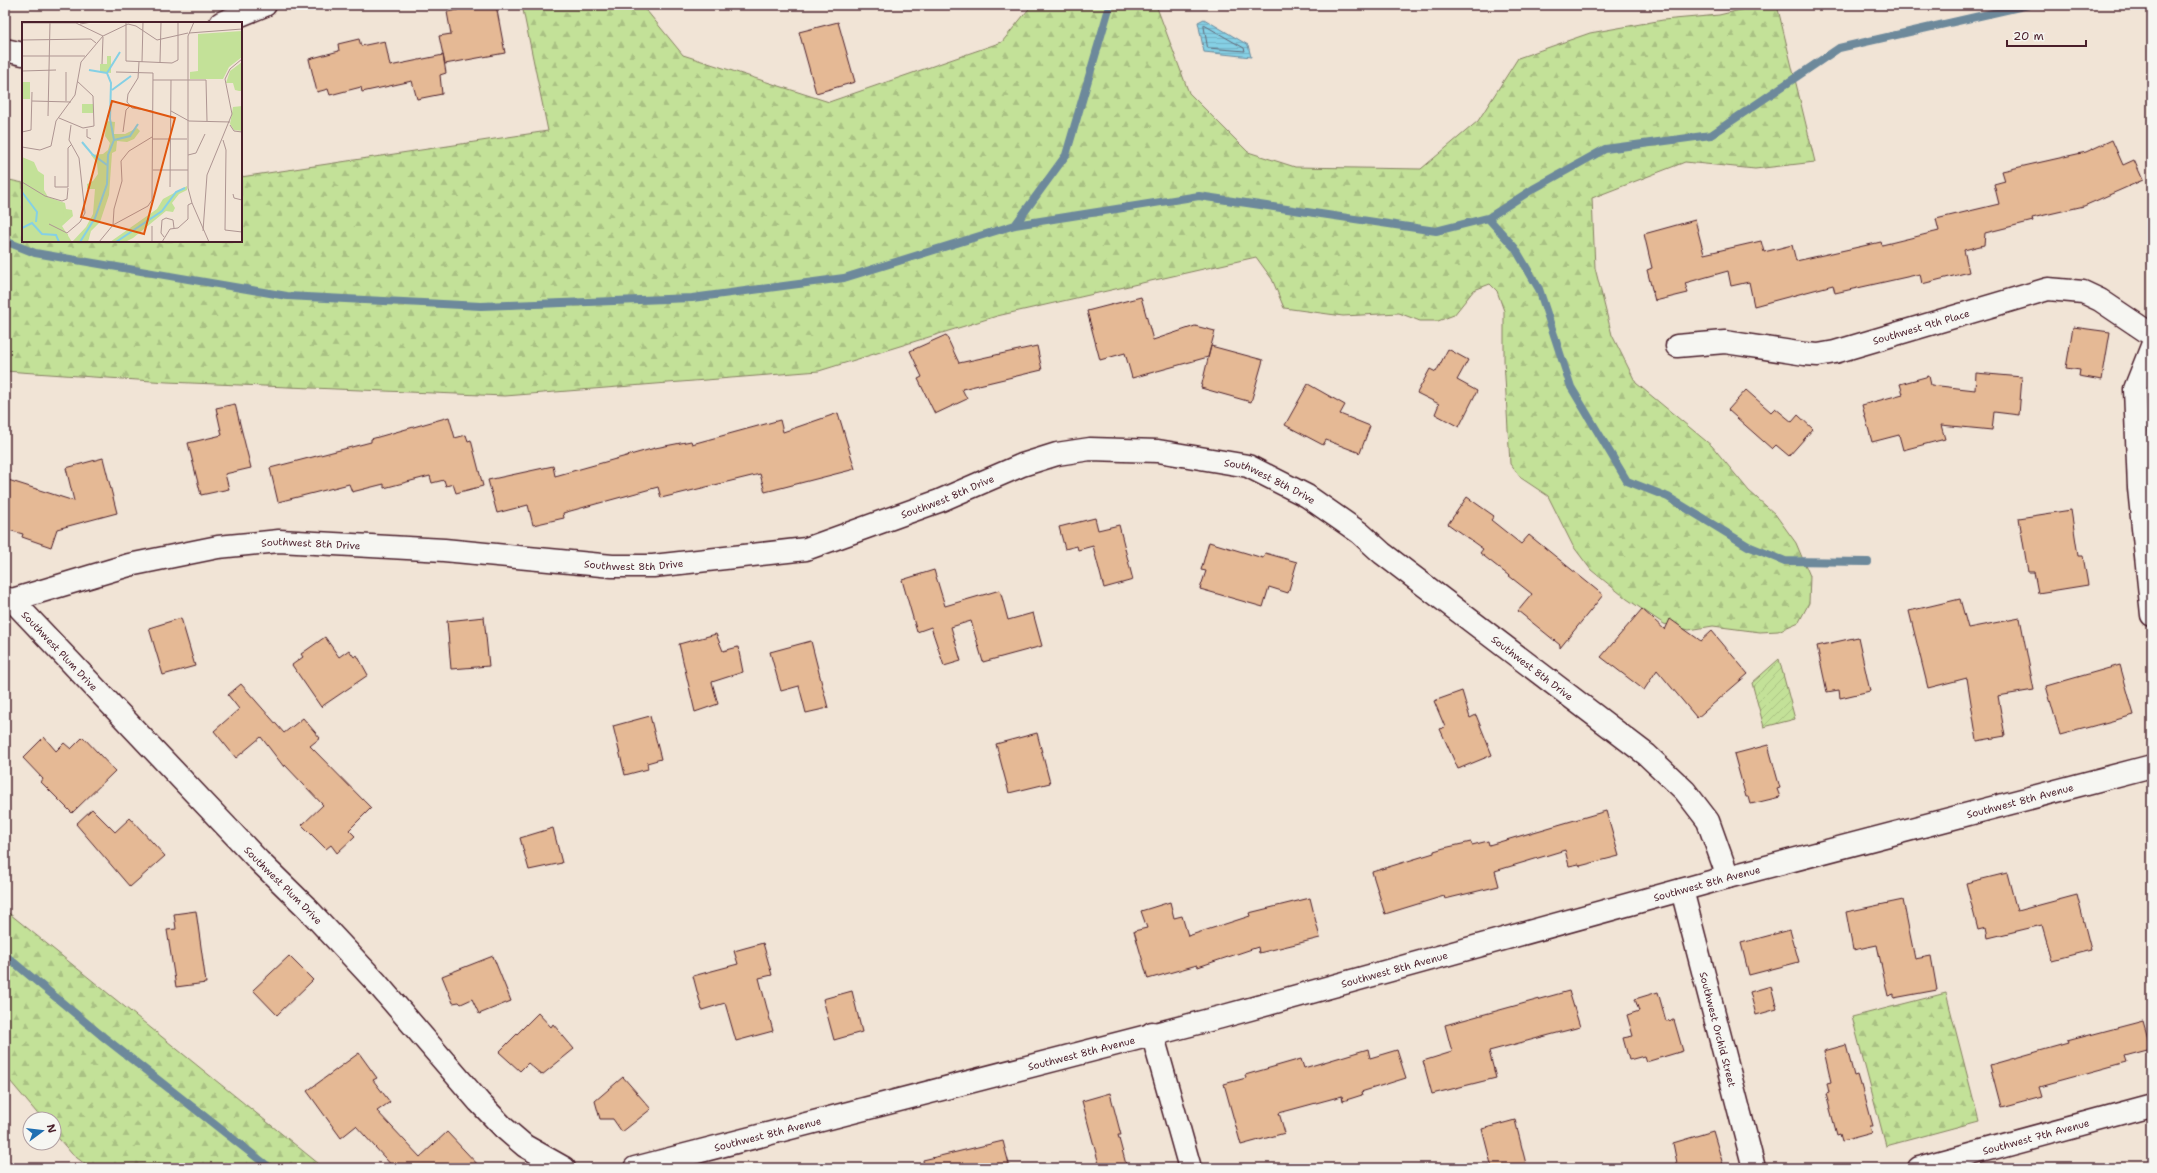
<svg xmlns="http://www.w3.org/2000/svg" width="2157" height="1173" font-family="'Shantell Sans',sans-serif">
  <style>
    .forest { fill: url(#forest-firs); stroke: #868062 }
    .garden { fill: url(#garden-furrows); stroke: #868062 }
    .water { fill: url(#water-rules); stroke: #6d899b }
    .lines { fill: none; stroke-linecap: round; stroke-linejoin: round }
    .shore { stroke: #626675; stroke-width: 1 }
    .stream { stroke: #6d899b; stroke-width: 8 }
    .building { fill: #e5b995; stroke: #4a1f2b }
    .minor-casing { stroke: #4a1f2b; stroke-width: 25 }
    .minor { stroke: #f6f6f2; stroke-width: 22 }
    .labels { text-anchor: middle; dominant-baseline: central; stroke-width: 3.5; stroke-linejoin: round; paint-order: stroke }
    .street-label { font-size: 10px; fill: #4a1f2b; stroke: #f6f6f2 }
    .inset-river { fill: none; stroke: #85d0e5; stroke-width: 2 }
    .inset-road { fill: none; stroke: #ae9592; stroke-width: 1 }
    .view { fill: #e0560e; fill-opacity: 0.15; stroke: #e0560e; stroke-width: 2 }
    .inset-edge { fill: none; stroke: #4a1f2b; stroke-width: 2 }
  </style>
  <defs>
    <pattern id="forest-firs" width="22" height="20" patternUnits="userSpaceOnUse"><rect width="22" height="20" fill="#c3e198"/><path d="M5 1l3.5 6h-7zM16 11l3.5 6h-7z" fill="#a9c183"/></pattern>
    <pattern id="garden-furrows" width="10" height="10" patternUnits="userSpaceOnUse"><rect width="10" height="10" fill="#c3e198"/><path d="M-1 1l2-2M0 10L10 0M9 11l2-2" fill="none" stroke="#a9c183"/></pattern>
    <pattern id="water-rules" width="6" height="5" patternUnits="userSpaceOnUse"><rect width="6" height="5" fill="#85d0e5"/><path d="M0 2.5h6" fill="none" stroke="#74b2c5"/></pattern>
  </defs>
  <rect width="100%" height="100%" fill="#f1e4d6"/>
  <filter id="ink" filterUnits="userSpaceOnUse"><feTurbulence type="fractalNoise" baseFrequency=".025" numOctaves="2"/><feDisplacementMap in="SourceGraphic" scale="8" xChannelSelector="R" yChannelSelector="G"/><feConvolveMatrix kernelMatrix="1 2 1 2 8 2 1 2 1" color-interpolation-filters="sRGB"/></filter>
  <g filter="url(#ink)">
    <path class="forest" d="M 522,5 L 642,5 L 683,55 L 829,102 L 1002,42 L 1032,5 L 1156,5 L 1189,93 L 1248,152 L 1295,167 L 1421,169 L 1478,121 L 1518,58 L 1590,33 L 1663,20 L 1719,15 L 1762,5 L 1777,5 L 1815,162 L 1755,169 L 1685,162 L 1592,198 L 1595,268 L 1612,335 L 1636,383 L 1712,446 L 1749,491 L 1775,514 L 1796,543 L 1810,576 L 1809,603 L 1799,622 L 1778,631 L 1760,632 L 1713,626 L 1689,630 L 1664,624 L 1627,599 L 1591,570 L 1573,546 L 1548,496 L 1521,478 L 1510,464 L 1504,360 L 1504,311 L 1497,291 L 1490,284 L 1474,290 L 1454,315 L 1438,321 L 1420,321 L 1399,313 L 1343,316 L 1284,308 L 1272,279 L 1256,257 L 997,316 L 819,371 L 505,396 L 167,382 L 5,371 L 5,179 L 23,183 L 23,241 L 241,241 L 241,177 L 548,131 Z
      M 5,910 L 324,1168 L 90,1168 L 72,1154 L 54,1133 L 54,1119 L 42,1119 L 5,1075 Z
      M 1946,993 L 1979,1121 L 1886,1146 L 1852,1017 Z"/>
    <path class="garden" d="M 1779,659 L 1795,719 L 1764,727 L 1752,683 Z"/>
    <path class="water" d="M 1204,19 L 1248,45 L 1251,57 L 1204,52 L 1198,22 Z"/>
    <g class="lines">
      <path class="shore" d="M 1204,25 L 1244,48 L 1245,51 L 1208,48 Z"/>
      <path class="stream" d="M 1488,218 L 1515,248 L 1539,289 L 1571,387 L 1627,481 L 1668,497 L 1748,546 L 1785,561 L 1868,562
        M 1015,225 L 1066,155 L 1110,5
        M 5,241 L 35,253 L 287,296 L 481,306 L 692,298 L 844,278 L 1015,225 L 1199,196 L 1436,231 L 1488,218 L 1533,189 L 1605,149 L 1711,135 L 1839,48 L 2028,5
        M 5,955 L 101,1035 L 270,1168"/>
    </g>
    <path class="building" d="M 457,5 L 496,5 L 505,53 L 445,64 L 439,36 L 451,34 L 447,12 L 458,10 Z
      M 838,22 L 855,82 L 816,93 L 799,32 Z
      M 359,39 L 361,46 L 385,41 L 390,66 L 443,55 L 446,73 L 440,75 L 442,94 L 417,99 L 412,81 L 362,92 L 361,87 L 330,95 L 328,89 L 317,92 L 309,59 L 339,51 L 338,44 Z
      M 2112,140 L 2123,165 L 2134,160 L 2143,180 L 2084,206 L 2032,218 L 2033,221 L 1985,233 L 1984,245 L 1964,250 L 1969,272 L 1922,284 L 1920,274 L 1835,293 L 1833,285 L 1754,306 L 1749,282 L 1731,286 L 1728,271 L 1685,283 L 1688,293 L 1655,301 L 1647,270 L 1652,268 L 1644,234 L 1695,220 L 1704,254 L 1761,241 L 1764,252 L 1792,245 L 1796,261 L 1881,242 L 1882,245 L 1939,231 L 1936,219 L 1999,204 L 1994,184 L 2005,181 L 2002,171 L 2086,152 Z
      M 1141,297 L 1153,340 L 1195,326 L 1215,331 L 1208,357 L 1132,378 L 1125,353 L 1100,360 L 1087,311 Z
      M 2073,327 L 2110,332 L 2102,380 L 2079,376 L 2080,370 L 2066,368 Z
      M 946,335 L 959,363 L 1037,346 L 1042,370 L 962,389 L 967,399 L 935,414 L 918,379 L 922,377 L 910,351 Z
      M 1211,346 L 1263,360 L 1251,402 L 1201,388 Z
      M 1448,349 L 1468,360 L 1457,380 L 1477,391 L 1459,427 L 1435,414 L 1439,404 L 1417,393 L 1430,369 L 1436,372 Z
      M 1976,373 L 2022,377 L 2019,415 L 1994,412 L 1992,430 L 1941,425 L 1945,439 L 1903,450 L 1899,435 L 1872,442 L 1862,405 L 1903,394 L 1900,384 L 1929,376 L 1931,385 L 1975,390 Z
      M 1308,384 L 1345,405 L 1340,414 L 1370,426 L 1360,453 L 1326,440 L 1323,445 L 1285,425 Z
      M 1746,390 L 1771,412 L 1775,408 L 1792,422 L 1798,415 L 1813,429 L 1789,456 L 1776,445 L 1772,449 L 1728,410 Z
      M 235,404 L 251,468 L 225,474 L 229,489 L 201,495 L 188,443 L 222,435 L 216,408 Z
      M 838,413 L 855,469 L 765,492 L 760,474 L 661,498 L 658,487 L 563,513 L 564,518 L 533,525 L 528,505 L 497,513 L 488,480 L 553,466 L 555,476 L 655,448 L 691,441 L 692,444 L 780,420 L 783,432 Z
      M 449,417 L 455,438 L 466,435 L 468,441 L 471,440 L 483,486 L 456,493 L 453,484 L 446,486 L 444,480 L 432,483 L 430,476 L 384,488 L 384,484 L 352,492 L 349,484 L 278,502 L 270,468 L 371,442 L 371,439 Z
      M 103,458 L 117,513 L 57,529 L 51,547 L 22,537 L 23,534 L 5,529 L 5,479 L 74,501 L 66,468 Z
      M 1467,497 L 1494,516 L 1491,520 L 1521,544 L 1529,535 L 1603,595 L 1560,648 L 1560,645 L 1518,611 L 1532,594 L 1480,553 L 1483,549 L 1448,524 Z
      M 2071,510 L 2078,556 L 2083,556 L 2088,585 L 2038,593 L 2034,572 L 2028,572 L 2019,518 Z
      M 1095,518 L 1098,530 L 1119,525 L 1133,580 L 1104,588 L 1093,546 L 1078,550 L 1077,546 L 1065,549 L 1059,527 Z
      M 1209,542 L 1263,558 L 1265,553 L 1297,562 L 1288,593 L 1269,587 L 1263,607 L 1200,589 L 1206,571 L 1201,570 Z
      M 934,570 L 945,606 L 1000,590 L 1008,620 L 1033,613 L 1042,646 L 983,662 L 971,621 L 951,627 L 961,661 L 944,666 L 931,627 L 917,632 L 902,580 Z
      M 1960,599 L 1968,628 L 2020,618 L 2034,690 L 1998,696 L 2005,736 L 1977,741 L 1967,678 L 1928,688 L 1909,611 Z
      M 1642,609 L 1665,630 L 1670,619 L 1701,641 L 1712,631 L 1748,674 L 1697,718 L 1657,670 L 1644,690 L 1601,657 Z
      M 484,617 L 489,666 L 451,669 L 447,621 Z
      M 181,618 L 195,666 L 163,675 L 149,628 Z
      M 716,634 L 723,651 L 738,647 L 743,672 L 712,682 L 718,704 L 695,712 L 679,644 Z
      M 325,637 L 339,657 L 349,650 L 354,657 L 357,655 L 368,675 L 321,707 L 292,665 L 303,657 L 301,654 Z
      M 1858,637 L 1870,691 L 1840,698 L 1839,690 L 1827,692 L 1817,646 Z
      M 811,641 L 828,708 L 806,713 L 799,686 L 781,691 L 770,652 Z
      M 2120,665 L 2134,715 L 2060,735 L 2046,686 Z
      M 241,684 L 284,733 L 303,718 L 320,738 L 310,746 L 371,808 L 349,830 L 355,836 L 337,853 L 331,845 L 326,849 L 302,825 L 323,805 L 285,765 L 284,767 L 261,737 L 236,758 L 214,731 L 239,709 L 228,695 Z
      M 1462,691 L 1470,718 L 1476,715 L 1492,755 L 1458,769 L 1440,729 L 1445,727 L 1434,701 Z
      M 650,716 L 661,759 L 647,763 L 648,769 L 625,775 L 613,726 Z
      M 1037,733 L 1050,783 L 1009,793 L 996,744 Z
      M 44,737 L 56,751 L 64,743 L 71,749 L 83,737 L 115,771 L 72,813 L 41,782 L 43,779 L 23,758 Z
      M 1768,745 L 1780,788 L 1777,789 L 1780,797 L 1751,804 L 1749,797 L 1746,797 L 1734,754 Z
      M 92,809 L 115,832 L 130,818 L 165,856 L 130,887 L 76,824 Z
      M 1606,811 L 1619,856 L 1580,866 L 1579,864 L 1569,866 L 1565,850 L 1495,871 L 1499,886 L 1445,899 L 1444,896 L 1385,914 L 1372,872 L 1434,853 L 1434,851 L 1444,848 L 1471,842 L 1472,845 L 1488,841 L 1489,845 Z
      M 553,828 L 562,863 L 529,870 L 520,838 Z
      M 2007,873 L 2017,911 L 2077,895 L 2091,950 L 2052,960 L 2042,925 L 1988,938 L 1986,928 L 1978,930 L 1966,883 Z
      M 1310,898 L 1320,938 L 1259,953 L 1258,947 L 1198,967 L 1197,965 L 1148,979 L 1134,931 L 1147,928 L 1141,911 L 1170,902 L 1174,918 L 1182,916 L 1188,936 L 1250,916 L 1249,913 Z
      M 1903,900 L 1915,959 L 1931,956 L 1937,990 L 1894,998 L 1894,994 L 1888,996 L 1877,945 L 1853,950 L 1846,912 Z
      M 196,911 L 206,983 L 176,987 L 167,930 L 176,929 L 174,914 Z
      M 1790,930 L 1799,962 L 1749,975 L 1741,943 Z
      M 763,943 L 772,975 L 759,978 L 773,1031 L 736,1041 L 725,1003 L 702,1010 L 693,976 L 738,964 L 734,951 Z
      M 289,956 L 313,980 L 277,1015 L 253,990 Z
      M 493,956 L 511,1001 L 479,1014 L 472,999 L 461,1004 L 459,1002 L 453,1003 L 442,976 Z
      M 1771,986 L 1777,1009 L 1756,1015 L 1750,992 Z
      M 852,991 L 862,1032 L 834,1040 L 823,999 Z
      M 1569,991 L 1580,1027 L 1489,1051 L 1496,1078 L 1432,1094 L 1423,1061 L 1452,1052 L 1445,1025 Z
      M 1658,992 L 1666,1021 L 1674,1020 L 1683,1051 L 1646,1062 L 1644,1056 L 1629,1060 L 1623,1038 L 1633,1036 L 1627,1015 L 1639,1011 L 1635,999 Z
      M 538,1013 L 551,1027 L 553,1024 L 574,1049 L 542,1075 L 528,1063 L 520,1071 L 499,1052 Z
      M 2143,1021 L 2151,1049 L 2125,1056 L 2127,1062 L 2039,1086 L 2042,1096 L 2001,1107 L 1990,1065 L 2068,1043 L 2067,1041 Z
      M 1846,1045 L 1854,1076 L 1857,1075 L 1860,1085 L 1862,1085 L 1873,1126 L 1870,1126 L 1872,1133 L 1842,1141 L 1840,1134 L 1837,1135 L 1826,1094 L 1829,1093 L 1827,1083 L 1831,1082 L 1824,1051 Z
      M 1368,1049 L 1370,1058 L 1397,1050 L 1406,1078 L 1361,1092 L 1362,1095 L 1343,1101 L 1342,1096 L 1279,1113 L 1285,1133 L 1241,1145 L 1224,1084 L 1246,1078 L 1245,1075 L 1301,1059 L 1304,1068 Z
      M 359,1053 L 377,1078 L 373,1080 L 390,1102 L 377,1111 L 420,1157 L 447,1132 L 481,1168 L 394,1168 L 356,1126 L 341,1138 L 307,1091 Z
      M 623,1077 L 651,1109 L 622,1132 L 613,1119 L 600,1119 L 595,1101 Z
      M 1110,1093 L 1121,1135 L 1118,1135 L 1127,1168 L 1100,1168 L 1082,1101 Z
      M 1515,1120 L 1527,1168 L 1492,1168 L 1482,1129 Z
      M 1713,1131 L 1724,1168 L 1678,1168 L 1673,1143 Z
      M 1003,1141 L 1010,1168 L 924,1168 L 923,1160 Z"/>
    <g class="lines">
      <g class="minor-casing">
        <g id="minor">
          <path d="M 221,23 L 265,5"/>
          <path d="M 5,50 L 23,54"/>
          <path id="s1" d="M 1677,346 L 1725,342 L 1805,354 L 1818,355 L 1835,352 L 2048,289 L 2083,292 L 2100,300 L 2152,335"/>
          <path d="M 2152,346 L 2135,389 L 2139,488 L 2152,615"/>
          <path id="s2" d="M 5,598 L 12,600 L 259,861 L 306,907 L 375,981 L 479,1102 L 504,1128 L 525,1146 L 564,1168"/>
          <path id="s3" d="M 12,600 L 129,565 L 218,547 L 279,541 L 444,550 L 612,566 L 653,566 L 806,549 L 939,501 L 1022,465 L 1057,454 L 1090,449 L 1158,451 L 1248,466 L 1307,496 L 1360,533 L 1382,553 L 1647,755 L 1685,791 L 1708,821 L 1728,877"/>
          <path id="s4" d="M 1682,890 L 1754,1168"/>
          <path d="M 1152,1033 L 1190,1168"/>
          <path id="s5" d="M 635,1168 L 1221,1017 L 1728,877 L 2152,766"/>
          <path id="s6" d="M 1919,1168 L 2152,1105"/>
        </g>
      </g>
      <use href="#minor" class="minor"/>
    </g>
  </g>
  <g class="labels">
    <g class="street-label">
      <text stroke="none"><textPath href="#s1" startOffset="249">Southwest 9th Place</textPath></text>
      <text stroke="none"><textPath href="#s3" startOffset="1290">Southwest 8th Drive</textPath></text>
      <text stroke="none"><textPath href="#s3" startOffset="954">Southwest 8th Drive</textPath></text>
      <text stroke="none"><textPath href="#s3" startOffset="306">Southwest 8th Drive</textPath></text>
      <text stroke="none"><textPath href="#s3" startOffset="630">Southwest 8th Drive</textPath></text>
      <text stroke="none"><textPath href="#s2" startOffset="77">Southwest Plum Drive</textPath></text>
      <text stroke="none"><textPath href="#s3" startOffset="1614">Southwest 8th Drive</textPath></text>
      <text stroke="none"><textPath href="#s5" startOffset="1433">Southwest 8th Avenue</textPath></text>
      <text stroke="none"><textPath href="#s5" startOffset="1109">Southwest 8th Avenue</textPath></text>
      <text stroke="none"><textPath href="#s2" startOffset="401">Southwest Plum Drive</textPath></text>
      <text stroke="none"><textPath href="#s5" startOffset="785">Southwest 8th Avenue</textPath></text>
      <text stroke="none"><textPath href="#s4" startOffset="144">Southwest Orchid Street</textPath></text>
      <text stroke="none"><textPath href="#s5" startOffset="461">Southwest 8th Avenue</textPath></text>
      <text stroke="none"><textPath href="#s5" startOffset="137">Southwest 8th Avenue</textPath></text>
      <text stroke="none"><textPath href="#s6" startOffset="121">Southwest 7th Avenue</textPath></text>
    </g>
  </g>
  <g transform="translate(22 22)">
    <rect width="220" height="220" fill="#f1e4d6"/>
    <path d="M 85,34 L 89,34 L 89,51 L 78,50 L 78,42 L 85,42 ZM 220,40 L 220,69 L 217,69 L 213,68 L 211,61 L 204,61 L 208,49 ZM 60,82 L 71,82 L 71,91 L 60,91 ZM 84,99 L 93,100 L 92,112 L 103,112 L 115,106 L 118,109 L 112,117 L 105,120 L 95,119 L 94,129 L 90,131 L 87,173 L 78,200 L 69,209 L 66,220 L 0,220 L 0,135 L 12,140 L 16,149 L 22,153 L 22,168 L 26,175 L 43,181 L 44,187 L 50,188 L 51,194 L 40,204 L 50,220 L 64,205 L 71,192 L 73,167 L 65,167 L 65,162 L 71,159 L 76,152 L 75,141 L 69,133 L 81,132 L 86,128 L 88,121 L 83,114 ZM 165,164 L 165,168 L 157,172 L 150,181 L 153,186 L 151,190 L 144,189 L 111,216 L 103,220 L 88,220 L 135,187 L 141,177 Z" fill="#c3e198"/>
    <path d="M 220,9 L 220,35 L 207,45 L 201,57 L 168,57 L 168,50 L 176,49 L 176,12 ZM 220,84 L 220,109 L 212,108 L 208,102 L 211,85 Z" fill="#c3e198"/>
    <path d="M 0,60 L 8,60 L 8,77 L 0,77 ZM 0,162 L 29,181 L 42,182 L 41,196 L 34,196 L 34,208 L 46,212 L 46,220 L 0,220 Z" fill="#c3e198"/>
    <path class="inset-river" d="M 67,48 L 85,51M 90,68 L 109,54M 92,118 L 108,114 L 116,102M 60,120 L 70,132 L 85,143M 0,170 L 15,190 L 14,200M 0,206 L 10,201 L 20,212 L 34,213 L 37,220M 58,220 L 73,196 L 85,162 L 86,133 L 92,118 L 88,97 L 89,61 L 85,51 L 98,30M 94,220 L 140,189 L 154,170 L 163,166"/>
    <path class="inset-road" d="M 104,0 L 104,39 L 150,41 L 156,38 L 156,0M 172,0 L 166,14 L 166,166 L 170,181 L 187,220M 0,1 L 54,1 L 81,14M 58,2 L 70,0M 167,11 L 220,7M 0,18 L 69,17 L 74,21M 0,34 L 63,34M 117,40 L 116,56 L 106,72 L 105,80 L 110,86 L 130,89M 120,40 L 121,0M 138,40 L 139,0M 80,42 L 81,15M 0,49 L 34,48M 131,58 L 184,58 L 185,99M 10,79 L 49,80M 44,79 L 44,50M 149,89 L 167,99 L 208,100M 26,94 L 28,0M 37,96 L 61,106 L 72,104 L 71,74 L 55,59M 208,103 L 212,109 L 220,110M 65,107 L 65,115 L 69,117M 0,110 L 9,108 L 10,70M 101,110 L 104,88 L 108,84M 131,117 L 165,117M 201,118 L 204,128 L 203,208 L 220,210M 0,125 L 18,128 L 29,124 L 34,99 L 53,73 L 59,40 L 81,14 L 106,2 L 114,4 L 135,18 L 166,11M 166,133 L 174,131 L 183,112M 131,148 L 166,148M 33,154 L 33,165 L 46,165 L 46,126 L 49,123M 0,160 L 23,174 L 40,179 L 45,177 L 46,166M 148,165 L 149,58M 211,172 L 212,176 L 220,178M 27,202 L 45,211 L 58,200 L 63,191 L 57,136 L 47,118 L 49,103M 91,203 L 92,187 L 100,159 L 99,139 L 107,129 L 130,115M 181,209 L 185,153 L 210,92 L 203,57 L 208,47 L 220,37M 220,209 L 220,168M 142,215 L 139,211 L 140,198 L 144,196 L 151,198 L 152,206M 77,220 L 91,203 L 126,184 L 130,178 L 131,51 L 94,50M 130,220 L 130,204M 140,220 L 148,207 L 156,206 L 166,197 L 166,183 L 170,181"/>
    <path class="view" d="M 90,79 L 153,96 L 122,212 L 59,195 Z"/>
    <rect width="220" height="220" class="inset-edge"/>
  </g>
  <rect width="2157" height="1173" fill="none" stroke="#f6f6f2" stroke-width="20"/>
  <rect x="10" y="10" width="2137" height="1153" fill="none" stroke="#4a1f2b" stroke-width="1.5" filter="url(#ink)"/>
  <g transform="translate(42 1131) rotate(75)"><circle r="19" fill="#f6f6f2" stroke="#b1a0a2"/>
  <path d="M0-3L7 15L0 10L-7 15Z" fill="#1f6fb2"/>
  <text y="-6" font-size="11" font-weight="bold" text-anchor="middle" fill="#4a1f2b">N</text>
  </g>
  <path d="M2007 40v6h79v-6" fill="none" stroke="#4a1f2b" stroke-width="2"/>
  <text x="2013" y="40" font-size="12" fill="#4a1f2b" stroke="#f6f6f2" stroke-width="3" paint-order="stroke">20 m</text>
</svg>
